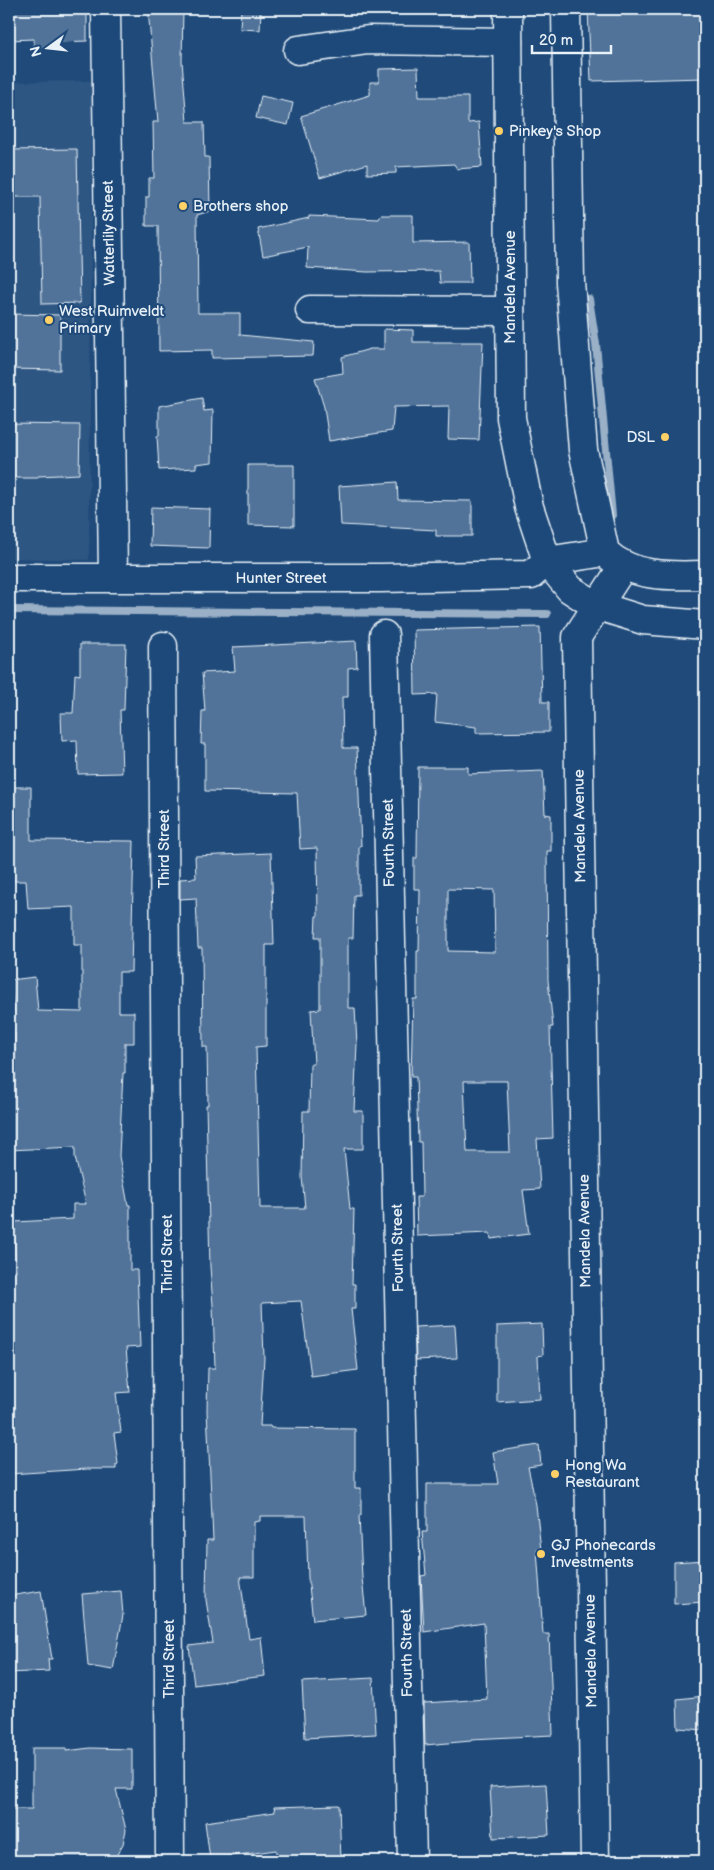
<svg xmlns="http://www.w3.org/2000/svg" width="714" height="1870" font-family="'Balsamiq Sans',sans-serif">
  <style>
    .built { fill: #2e5683 }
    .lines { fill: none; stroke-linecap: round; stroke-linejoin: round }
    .stream { stroke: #9ab0c7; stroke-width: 8 }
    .building { fill: #517399; stroke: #e8f1f8; fill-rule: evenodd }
    .minor-casing { stroke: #e8f1f8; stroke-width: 31 }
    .tertiary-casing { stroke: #e8f1f8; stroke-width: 31 }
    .secondary-casing { stroke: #e8f1f8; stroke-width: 31 }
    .primary-casing { stroke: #e8f1f8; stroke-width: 31 }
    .minor { stroke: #1f4a7a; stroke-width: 28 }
    .tertiary { stroke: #1f4a7a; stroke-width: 28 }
    .secondary { stroke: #1f4a7a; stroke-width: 28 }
    .primary { stroke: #1f4a7a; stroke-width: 28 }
    .poi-dot { fill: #ffd166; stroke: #1f4a7a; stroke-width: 2 }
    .labels { text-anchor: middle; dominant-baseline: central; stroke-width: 4; stroke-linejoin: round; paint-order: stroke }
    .poi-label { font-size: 15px; fill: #e8f1f8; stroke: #1f4a7a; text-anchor: start }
    .street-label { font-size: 15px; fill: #e8f1f8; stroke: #1f4a7a }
  </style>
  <rect width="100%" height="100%" fill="#1f4a7a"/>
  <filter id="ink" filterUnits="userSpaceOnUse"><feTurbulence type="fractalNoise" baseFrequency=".02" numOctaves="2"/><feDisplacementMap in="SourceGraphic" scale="10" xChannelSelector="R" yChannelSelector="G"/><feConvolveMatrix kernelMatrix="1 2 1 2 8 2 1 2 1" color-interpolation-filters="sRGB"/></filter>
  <g filter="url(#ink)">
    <path class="built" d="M 92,81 L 89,560 L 9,558 L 9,82 Z"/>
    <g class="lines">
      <path class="stream" d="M 589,299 L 596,344 L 612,515
        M 9,610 L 547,614"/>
    </g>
    <path class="building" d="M 9,9 L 87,9 L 87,41 L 59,42 L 59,47 L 34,50 L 34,39 L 9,40 Z
      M 148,9 L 183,9 L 182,61 L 187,122 L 204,122 L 205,157 L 209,157 L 210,211 L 197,215 L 198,313 L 240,313 L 240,335 L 314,342 L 313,356 L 212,358 L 212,350 L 159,351 L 158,226 L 146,226 L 146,197 L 149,197 L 149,178 L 154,178 L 153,122 L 158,122 Z
      M 241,9 L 261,9 L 260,30 L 240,29 Z
      M 588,9 L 705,9 L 705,78 L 591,81 Z
      M 418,68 L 419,97 L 468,97 L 468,123 L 479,122 L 482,167 L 457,169 L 454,164 L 396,167 L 396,173 L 367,174 L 367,164 L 320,178 L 301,116 L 370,95 L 370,82 L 379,82 L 379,69 Z
      M 261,96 L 293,103 L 288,125 L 256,118 Z
      M 77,149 L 80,303 L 42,304 L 40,197 L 9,197 L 9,150 Z
      M 381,215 L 413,215 L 413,243 L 469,242 L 470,283 L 440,283 L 439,271 L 367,272 L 307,268 L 308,247 L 263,256 L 258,229 L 309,218 L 309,216 L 379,219 Z
      M 9,314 L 60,315 L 60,370 L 9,369 Z
      M 384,329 L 413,330 L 413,342 L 483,342 L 479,440 L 448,439 L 449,406 L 394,407 L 392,431 L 329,441 L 324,407 L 315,378 L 343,373 L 342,357 L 370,349 L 384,349 Z
      M 202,398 L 204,411 L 213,410 L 212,462 L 196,464 L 196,468 L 159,470 L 157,436 L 159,436 L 159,406 Z
      M 9,424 L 80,425 L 79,474 L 38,476 L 38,478 L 9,478 Z
      M 248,465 L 294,465 L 294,526 L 248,525 Z
      M 397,482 L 398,500 L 472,501 L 472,536 L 436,536 L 436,530 L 341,525 L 339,486 Z
      M 151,507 L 210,509 L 209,548 L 150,546 Z
      M 540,627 L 542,702 L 549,702 L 549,732 L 476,733 L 476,727 L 435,722 L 437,694 L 415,695 L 414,630 Z
      M 356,641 L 357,667 L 348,668 L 348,697 L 342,697 L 343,748 L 357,748 L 361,846 L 359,846 L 359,895 L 354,895 L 353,938 L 348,938 L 348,1008 L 355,1008 L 357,1044 L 354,1111 L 363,1111 L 363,1149 L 344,1149 L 350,1209 L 354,1209 L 352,1284 L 355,1284 L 355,1309 L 351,1309 L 358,1370 L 311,1376 L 301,1301 L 262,1303 L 264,1358 L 260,1426 L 270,1426 L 271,1428 L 355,1429 L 355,1488 L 361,1488 L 361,1515 L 359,1515 L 362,1578 L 366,1615 L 313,1620 L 308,1578 L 306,1516 L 260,1516 L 260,1521 L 254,1522 L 254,1577 L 240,1577 L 249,1639 L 261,1637 L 265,1676 L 194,1685 L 189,1646 L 213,1643 L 206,1600 L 207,1540 L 213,1540 L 207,1410 L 208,1368 L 215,1368 L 213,1305 L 210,1267 L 206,1105 L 208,1105 L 207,1047 L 203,1047 L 202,948 L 198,948 L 196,898 L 180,899 L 180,879 L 196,878 L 195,856 L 271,853 L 274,945 L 266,945 L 266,1046 L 256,1047 L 260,1208 L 305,1208 L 302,1177 L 303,1111 L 309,1111 L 310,1064 L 314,1064 L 311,1010 L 320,1009 L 320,937 L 315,937 L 316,916 L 318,916 L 317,848 L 300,849 L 297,793 L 205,791 L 205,744 L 201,744 L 202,711 L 205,711 L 202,673 L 235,671 L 233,647 Z
      M 80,644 L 126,644 L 124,710 L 120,710 L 122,773 L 78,774 L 77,740 L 62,741 L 61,713 L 73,713 L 75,674 L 80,675 Z
      M 418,767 L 468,767 L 468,774 L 543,771 L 545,814 L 551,815 L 551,851 L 547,851 L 548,980 L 553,1027 L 550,1027 L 553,1138 L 537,1139 L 540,1189 L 523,1190 L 529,1234 L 491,1239 L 490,1233 L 417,1236 L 416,1197 L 422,1197 L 421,1142 L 418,1142 L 416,1077 L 411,1077 L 413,999 L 417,999 L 417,951 L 419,951 L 420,889 L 414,889 L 414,858 L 417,858 ZM 448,889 L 494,890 L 495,952 L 448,951 ZM 464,1081 L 507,1081 L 510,1152 L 467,1152 Z
      M 9,787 L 31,787 L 31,840 L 134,841 L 131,972 L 119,972 L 119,1012 L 134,1012 L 134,1043 L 125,1043 L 125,1073 L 123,1073 L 119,1156 L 128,1205 L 130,1205 L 130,1270 L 137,1270 L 140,1347 L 126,1348 L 130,1392 L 116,1393 L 121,1432 L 114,1433 L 118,1464 L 116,1465 L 116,1469 L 87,1469 L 9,1474 L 9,1373 L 11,1372 L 9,1272 L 16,1271 L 14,1222 L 73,1219 L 73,1204 L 86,1204 L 75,1157 L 75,1147 L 9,1150 L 9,1082 L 15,1082 L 15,1033 L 9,1033 L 9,1011 L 14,1011 L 10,980 L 35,977 L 38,1011 L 82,1012 L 82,945 L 74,945 L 74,907 L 28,909 L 26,881 L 9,881 Z
      M 542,1324 L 543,1355 L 538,1356 L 540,1399 L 497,1402 L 497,1326 Z
      M 455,1325 L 457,1358 L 416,1360 L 415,1327 Z
      M 539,1445 L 541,1465 L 528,1467 L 536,1505 L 541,1550 L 537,1550 L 543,1634 L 549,1634 L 553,1735 L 471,1739 L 471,1741 L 425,1745 L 424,1703 L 487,1699 L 484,1623 L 424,1632 L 421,1576 L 426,1575 L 422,1532 L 427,1532 L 427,1484 L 498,1484 L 493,1452 Z
      M 705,1560 L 705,1602 L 674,1604 L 674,1562 Z
      M 41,1591 L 52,1659 L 48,1659 L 49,1671 L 9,1673 L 9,1596 Z
      M 121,1591 L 123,1615 L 113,1670 L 88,1666 L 82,1594 Z
      M 373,1678 L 376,1734 L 305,1738 L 302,1682 Z
      M 705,1696 L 705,1730 L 678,1728 L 677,1699 Z
      M 32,1748 L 66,1748 L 66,1751 L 90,1748 L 132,1749 L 132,1789 L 116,1789 L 126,1830 L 123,1844 L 116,1856 L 108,1861 L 9,1861 L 9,1809 L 32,1809 Z
      M 546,1784 L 549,1835 L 493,1838 L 490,1787 Z
      M 339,1805 L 341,1861 L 276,1861 L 276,1850 L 210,1859 L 205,1822 L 275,1812 L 274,1807 Z"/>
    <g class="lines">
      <g class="minor-casing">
        <path id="minor" d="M 106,9 L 113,577
          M 298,50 L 368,40 L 508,42
          M 310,310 L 510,311
          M 384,635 L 412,1861
          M 163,646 L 170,1861"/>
      </g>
      <g class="tertiary-casing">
        <path id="tertiary" d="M 9,578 L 381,578 L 531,575 L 547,561 L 605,552"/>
      </g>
      <g class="secondary-casing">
        <path id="secondary" d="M 595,1861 L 577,637 L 624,565"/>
      </g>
      <g class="primary-casing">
        <path id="primary" d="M 508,9 L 511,418 L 529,507 L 547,561 L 570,589 L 595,605 L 643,620 L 705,625
          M 566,9 L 570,282 L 583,450 L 605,552 C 631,578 671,576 705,575"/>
      </g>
      <use href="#minor" class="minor"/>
      <use href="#tertiary" class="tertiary"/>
      <use href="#secondary" class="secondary"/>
      <use href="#primary" class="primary"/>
    </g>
  </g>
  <g class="poi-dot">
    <circle cx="499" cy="131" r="5"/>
    <circle cx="183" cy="206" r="5"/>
    <circle cx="49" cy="320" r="5"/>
    <circle cx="665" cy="437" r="5"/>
    <circle cx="555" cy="1474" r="5"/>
    <circle cx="541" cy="1554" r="5"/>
  </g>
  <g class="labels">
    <g class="poi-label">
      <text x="509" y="131">Pinkey's Shop</text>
      <text x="193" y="206">Brothers shop</text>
      <text x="59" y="311">West Ruimveldt<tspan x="59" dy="17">Primary</tspan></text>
      <text x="655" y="437" text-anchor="end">DSL</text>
      <text x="565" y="1465">Hong Wa<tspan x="565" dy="17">Restaurant</tspan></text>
      <text x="551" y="1545">GJ Phonecards<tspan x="551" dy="17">Investments</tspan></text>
    </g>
    <g class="street-label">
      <text transform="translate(109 233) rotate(-91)">Watterlily Street</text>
      <text transform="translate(510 287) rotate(-90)">Mandela Avenue</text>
      <text x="281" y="578">Hunter Street</text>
      <text transform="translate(580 826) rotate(-91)">Mandela Avenue</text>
      <text transform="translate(389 843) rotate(-91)">Fourth Street</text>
      <text transform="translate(164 849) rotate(-90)">Third Street</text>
      <text transform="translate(585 1231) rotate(-91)">Mandela Avenue</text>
      <text transform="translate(398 1248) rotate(-91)">Fourth Street</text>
      <text transform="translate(167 1254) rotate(-90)">Third Street</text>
      <text transform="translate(591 1651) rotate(-91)">Mandela Avenue</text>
      <text transform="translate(407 1653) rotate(-91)">Fourth Street</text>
      <text transform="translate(169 1659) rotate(-90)">Third Street</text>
    </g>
  </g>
  <rect width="714" height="1870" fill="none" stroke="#1f4a7a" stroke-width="30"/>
  <rect x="15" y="15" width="684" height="1840" fill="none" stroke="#e8f1f8" stroke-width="2" filter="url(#ink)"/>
  <g transform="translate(48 48) rotate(255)" stroke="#1f4a7a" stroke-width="4" paint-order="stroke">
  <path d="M0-4L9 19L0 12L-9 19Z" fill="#e8f1f8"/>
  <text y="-8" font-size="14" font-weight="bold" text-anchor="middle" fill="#e8f1f8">N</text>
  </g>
  <path d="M532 45v8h79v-8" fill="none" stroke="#e8f1f8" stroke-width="2.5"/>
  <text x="539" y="45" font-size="15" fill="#e8f1f8" stroke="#1f4a7a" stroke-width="4" paint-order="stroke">20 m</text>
</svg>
